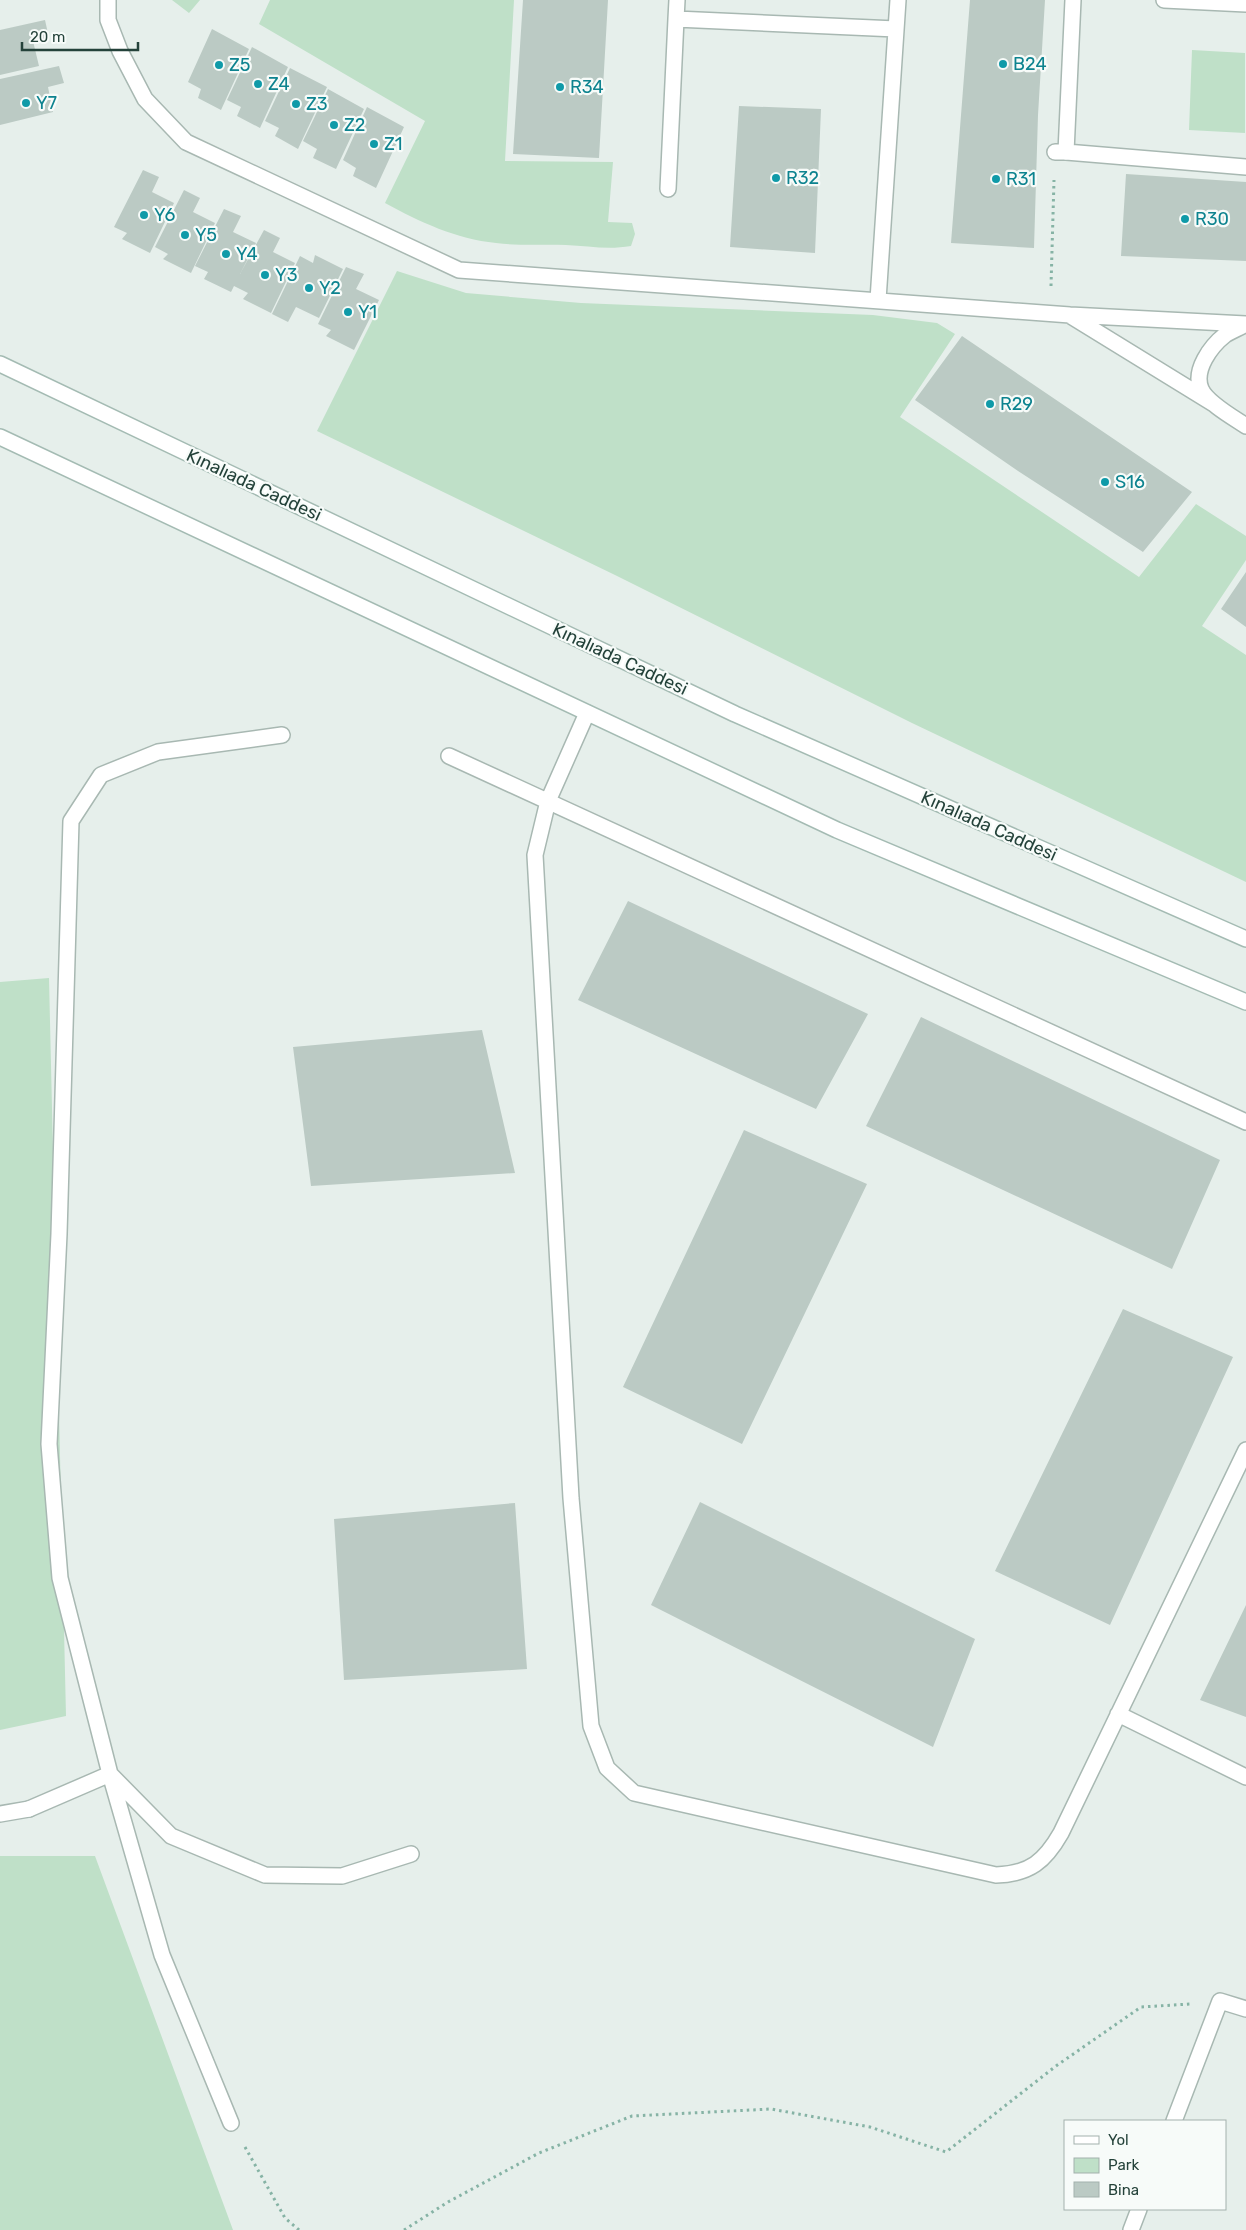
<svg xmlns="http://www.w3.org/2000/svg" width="1246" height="2230" font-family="Rubik,sans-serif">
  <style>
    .green { fill: #bfe0c8 }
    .building { fill: #bbcac4 }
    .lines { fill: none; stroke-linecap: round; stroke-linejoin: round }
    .service-casing { stroke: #a8b8b2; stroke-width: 18 }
    .pedestrian-casing { stroke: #a8b8b2; stroke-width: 18 }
    .minor-casing { stroke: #a8b8b2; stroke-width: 18 }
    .secondary-casing { stroke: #a4bbb3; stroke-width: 18 }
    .path { stroke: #86b3a5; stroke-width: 3; stroke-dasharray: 2.5 4; stroke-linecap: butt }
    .service { stroke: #fff; stroke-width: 15 }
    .pedestrian { stroke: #fff; stroke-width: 15 }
    .minor { stroke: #fff; stroke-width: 15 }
    .secondary { stroke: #fff; stroke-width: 15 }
    .culture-dot { fill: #0f9aa8; stroke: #f7fbf9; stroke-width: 2 }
    .labels { text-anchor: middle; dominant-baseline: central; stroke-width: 4.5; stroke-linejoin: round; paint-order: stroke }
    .culture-label { font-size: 18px; fill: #0d838f; stroke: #f7fbf9; text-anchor: start }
    .street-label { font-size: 18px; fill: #24423a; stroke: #f7fbf9 }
  </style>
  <rect width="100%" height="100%" fill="#e6efeb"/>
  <path class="green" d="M 172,0 L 200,0 L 189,13 Z
    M 270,0 L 514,0 L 505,161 L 613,162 L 608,222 L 632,223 L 635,234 L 631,246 C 608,250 588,246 566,245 C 543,244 519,246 496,243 C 456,239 420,222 385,203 L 425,121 L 259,24 Z
    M 1192,50 L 1245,53 L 1245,133 L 1189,130 Z
    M 397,271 L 466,293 L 581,303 L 873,315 L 937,323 L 955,334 L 900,417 L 1139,577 L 1196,504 L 1246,536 L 1246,560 L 1202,626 L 1246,655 L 1246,882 L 912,723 L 615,575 L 317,431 Z
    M 49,978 L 66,1716 L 0,1730 L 0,982 Z
    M 0,1856 L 95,1856 L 233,2230 L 0,2230 Z"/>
  <path class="building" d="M 523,0 L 608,0 L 599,158 L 513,154 Z
    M 970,0 L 1045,0 L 1038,115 L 1034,248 L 951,243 Z
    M 45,20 L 49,38 L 33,41 L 39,66 L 0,75 L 0,30 Z
    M 212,29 L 249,49 L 221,110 L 198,98 L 201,89 L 188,82 Z
    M 252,47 L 288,67 L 260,128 L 237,116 L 241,107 L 227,100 Z
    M 59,66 L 64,83 L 48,87 L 53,112 L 0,125 L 0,79 Z
    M 290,68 L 327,87 L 298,149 L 275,136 L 279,128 L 265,121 Z
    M 328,89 L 364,109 L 336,169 L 313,158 L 317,149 L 303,141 Z
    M 739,106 L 821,109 L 815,253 L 730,247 Z
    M 367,107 L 404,127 L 376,188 L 353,176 L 356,168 L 343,160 Z
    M 143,170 L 159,177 L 152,192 L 174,203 L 150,253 L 122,239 L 127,233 L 114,227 Z
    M 1126,174 L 1246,182 L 1246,261 L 1121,256 Z
    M 184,190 L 200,198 L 193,212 L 215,223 L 191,273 L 163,259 L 168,254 L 155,247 Z
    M 224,209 L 241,216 L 233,232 L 256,243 L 240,274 L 264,230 L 280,238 L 273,252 L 295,263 L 271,313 L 243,299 L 248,293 L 234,286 L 231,292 L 204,279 L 208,272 L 195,266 Z
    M 315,255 L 343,269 L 319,318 L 296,307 L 288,322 L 272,314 L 300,256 L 313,263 Z
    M 346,267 L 364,274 L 356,289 L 379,300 L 354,350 L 326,336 L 331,330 L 318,324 Z
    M 962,336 L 1192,492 L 1143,552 L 1018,471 L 915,400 Z
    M 1246,572 L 1246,627 L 1221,609 Z
    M 628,901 L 868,1014 L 816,1109 L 578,1000 Z
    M 921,1017 L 1220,1160 L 1172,1269 L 866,1126 Z
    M 482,1030 L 515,1173 L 311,1186 L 293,1047 Z
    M 744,1130 L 867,1184 L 742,1444 L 623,1387 Z
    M 1123,1309 L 1233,1357 L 1110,1625 L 995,1571 Z
    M 700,1502 L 975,1639 L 933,1747 L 651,1605 Z
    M 515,1503 L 527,1669 L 344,1680 L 334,1519 Z
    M 1246,1605 L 1246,1717 L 1200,1700 Z"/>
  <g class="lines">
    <g class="service-casing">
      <path id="service" d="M 108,0 L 108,20 L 120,51 L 145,99 L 186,142 L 459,270 L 1070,315 L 1246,324
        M 677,0 L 676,19 L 896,29
        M 1073,0 L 1066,152 L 1246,167
        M 1164,0 L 1246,4
        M 668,189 L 676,19
        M 878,300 L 898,0
        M 1071,316 L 1214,404
        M 1246,324 C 1239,328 1231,331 1225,335 C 1211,346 1193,370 1201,389 C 1207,403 1234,418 1246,426
        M 587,713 L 548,801 L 535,855 L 571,1498 L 591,1726 L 607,1768 L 634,1793 L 996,1875 C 1030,1874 1045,1861 1061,1833 L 1246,1450
        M 449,756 L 1246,1122
        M 1118,1714 L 1246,1777
        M 111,1775 L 171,1836 L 265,1875 L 342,1876 L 411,1854
        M 29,1809 L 110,1774
        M 231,2123 L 162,1955 L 110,1774 L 60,1578 L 49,1444 L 59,1234 L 71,821 L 101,775 L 158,752 L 282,735"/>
    </g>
    <g class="pedestrian-casing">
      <path id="pedestrian" d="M 1055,152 L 1066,152"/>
    </g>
    <g class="minor-casing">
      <path id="minor" d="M 0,1814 L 29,1809
        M 1174,2121 L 1220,2001 L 1246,2009
        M 1131,2230 L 1139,2209"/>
    </g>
    <g class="secondary-casing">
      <path id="secondary" d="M 0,364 L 735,714 L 1246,939
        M 0,437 L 837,830 L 1246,1002"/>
    </g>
    <path class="path" d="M 1051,286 L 1054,180
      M 245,2147 L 285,2218 L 299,2230
      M 404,2230 L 448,2202 L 539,2153 L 632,2116 L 771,2109 L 870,2127 L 946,2152 L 1056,2066 L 1141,2007 L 1190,2004"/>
    <use href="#service" class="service"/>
    <use href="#pedestrian" class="pedestrian"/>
    <use href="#minor" class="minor"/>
    <use href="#secondary" class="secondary"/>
  </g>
  <g class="culture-dot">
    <circle cx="1003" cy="64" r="5"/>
    <circle cx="219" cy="65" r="5"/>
    <circle cx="258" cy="84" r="5"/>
    <circle cx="560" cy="87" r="5"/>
    <circle cx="26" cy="103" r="5"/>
    <circle cx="296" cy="104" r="5"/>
    <circle cx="334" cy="125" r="5"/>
    <circle cx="374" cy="144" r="5"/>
    <circle cx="776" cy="178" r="5"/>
    <circle cx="996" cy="179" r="5"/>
    <circle cx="144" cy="215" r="5"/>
    <circle cx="1185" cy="219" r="5"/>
    <circle cx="185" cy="235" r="5"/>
    <circle cx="226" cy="254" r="5"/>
    <circle cx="265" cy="275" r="5"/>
    <circle cx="309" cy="288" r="5"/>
    <circle cx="348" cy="312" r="5"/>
    <circle cx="990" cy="404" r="5"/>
    <circle cx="1105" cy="482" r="5"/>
  </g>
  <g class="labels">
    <g class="culture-label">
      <text x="1013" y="64">B24</text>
      <text x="229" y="65">Z5</text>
      <text x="268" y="84">Z4</text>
      <text x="570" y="87">R34</text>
      <text x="36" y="103">Y7</text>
      <text x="306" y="104">Z3</text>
      <text x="344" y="125">Z2</text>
      <text x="384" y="144">Z1</text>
      <text x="786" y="178">R32</text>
      <text x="1006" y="179">R31</text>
      <text x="154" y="215">Y6</text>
      <text x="1195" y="219">R30</text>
      <text x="195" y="235">Y5</text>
      <text x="236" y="254">Y4</text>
      <text x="275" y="275">Y3</text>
      <text x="319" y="288">Y2</text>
      <text x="358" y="312">Y1</text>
      <text x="1000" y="404">R29</text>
      <text x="1115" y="482">S16</text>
    </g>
    <g class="street-label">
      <text transform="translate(254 485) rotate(25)">Kınalıada Caddesi</text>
      <text transform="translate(620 659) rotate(25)">Kınalıada Caddesi</text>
      <text transform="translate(989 826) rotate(24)">Kınalıada Caddesi</text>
    </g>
  </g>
  <rect x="1064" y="2120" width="162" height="90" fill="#f7fbf9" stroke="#a3b1ad"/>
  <rect x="1074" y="2136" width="25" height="8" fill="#ffffff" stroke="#a3b1ad"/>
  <text x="1108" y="2145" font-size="15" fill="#24423a">Yol</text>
  <rect x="1074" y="2158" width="25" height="15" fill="#bfe0c8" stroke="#a3b1ad"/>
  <text x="1108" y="2170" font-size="15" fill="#24423a">Park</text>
  <rect x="1074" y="2182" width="25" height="15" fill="#bbcac4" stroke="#a3b1ad"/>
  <text x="1108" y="2195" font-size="15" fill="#24423a">Bina</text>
  <path d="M22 42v8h116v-8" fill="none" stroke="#24423a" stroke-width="2.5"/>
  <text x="30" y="42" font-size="15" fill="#24423a" stroke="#f7fbf9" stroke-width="4" paint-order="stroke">20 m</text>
</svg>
